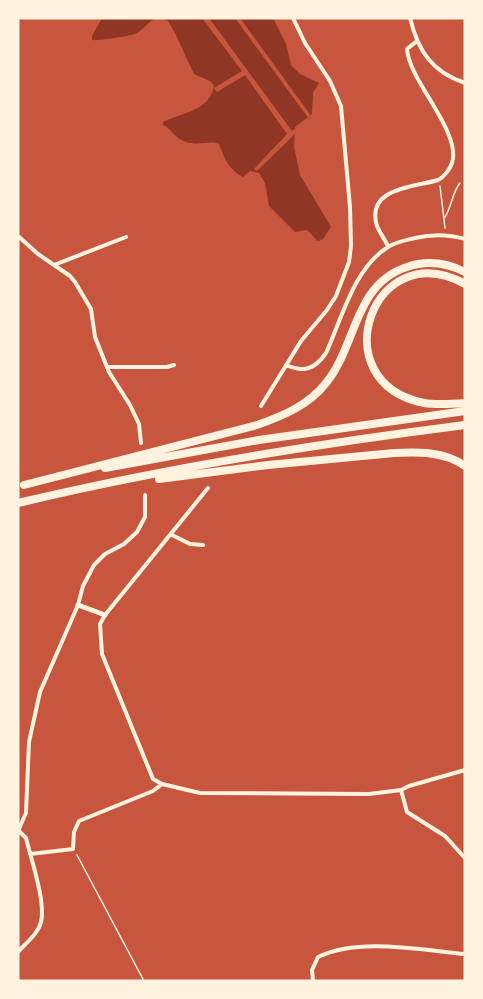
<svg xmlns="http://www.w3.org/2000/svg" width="483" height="999" font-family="Overpass,sans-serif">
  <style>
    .water { fill: #8f3625 }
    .pier { fill: #c8553d }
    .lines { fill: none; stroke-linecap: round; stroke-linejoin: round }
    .path { stroke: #fff3e0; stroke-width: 1.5 }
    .minor { stroke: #fff3e0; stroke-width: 4 }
    .tertiary { stroke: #fff3e0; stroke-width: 5 }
    .motorway { stroke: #fff3e0; stroke-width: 8 }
  </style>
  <rect width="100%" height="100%" fill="#c8553d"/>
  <path class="water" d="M 102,18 L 156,18 C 148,22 144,29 137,33 C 132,36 98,41 92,40 L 92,36 Z
    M 161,18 L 273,18 L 286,44 L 291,65 L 300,74 L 319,83 L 313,93 L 312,114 L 295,127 L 294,147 L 300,175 L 331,227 L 323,239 L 318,241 C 313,238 312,232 306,230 C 302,230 299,232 295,232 L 269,206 L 265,183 L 259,173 L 250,171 L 243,177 C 229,170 224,158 219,144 C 210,140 197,146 186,142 C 175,139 172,129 163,125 L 163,122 C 181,113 210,111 214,86 L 210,81 L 194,74 L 175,33 L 168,21 Z"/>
  <path class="pier" d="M 202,18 L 209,18 L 292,131 L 309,119 L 235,18 L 240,18 L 312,117 L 298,128 L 297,132 L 257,171 L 254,169 L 287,134 L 245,75 L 217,92 L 214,88 L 242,71 Z"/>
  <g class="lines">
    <path class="path" d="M 440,186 L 445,228
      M 445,217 C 452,206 452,193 460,183
      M 77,855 L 144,981"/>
    <path class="minor" d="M 410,18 C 418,51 432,72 465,83
      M 18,236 L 38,254 L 70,276 L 75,282 L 91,309 L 95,337 L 109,372 L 130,405 L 139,424 L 141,443
      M 388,246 C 385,240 380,233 377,226 C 365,187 416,187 438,180 C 444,177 450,169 452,163 C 462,132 409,81 407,49 L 417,41
      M 54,265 L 126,237
      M 286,365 C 304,373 315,369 326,353 C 342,318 354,268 388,247 C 395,242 407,240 415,238 C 432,234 448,234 465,239
      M 108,367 L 167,367 L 174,365
      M 261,406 L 301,341 L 327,310 L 336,296 L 349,262 L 351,246 L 350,207 L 341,106 L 330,81 L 305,43 L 293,18
      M 208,488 L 105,615 L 100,624 L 102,654 L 153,779 L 162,784 L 200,793 L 369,794 L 401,790 L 409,786 L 465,770
      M 172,535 L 190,544 L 203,545
      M 401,790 L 407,812 L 445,836 L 465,858
      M 18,831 L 26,813 L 29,742 L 40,692 L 78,605 L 83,586 L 94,565 L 105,554 L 124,544 L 137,532 L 145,517 L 145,495
      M 30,854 L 73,849 L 74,832 L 79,821 L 153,791 L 162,784
      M 18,952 C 26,943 38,934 41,922 C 46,902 31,859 26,838 L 19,831
      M 313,981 L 312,970 L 318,957 C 358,937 421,950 465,954"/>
    <path class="tertiary" d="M 78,605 L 105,615"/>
    <path class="motorway" d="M 465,284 C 373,233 320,382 424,403 C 437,405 451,404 465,403
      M 105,468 L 259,440 L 465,411
      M 159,479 L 268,465 L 394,453 C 418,452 444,451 465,466
      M 24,485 L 257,425 C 283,416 309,405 326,383 C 357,345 354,284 407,267 C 427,260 447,263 465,272
      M 18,503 C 165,468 315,444 465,425"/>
  </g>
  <rect width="483" height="999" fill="none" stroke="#fff3e0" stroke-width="39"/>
</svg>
